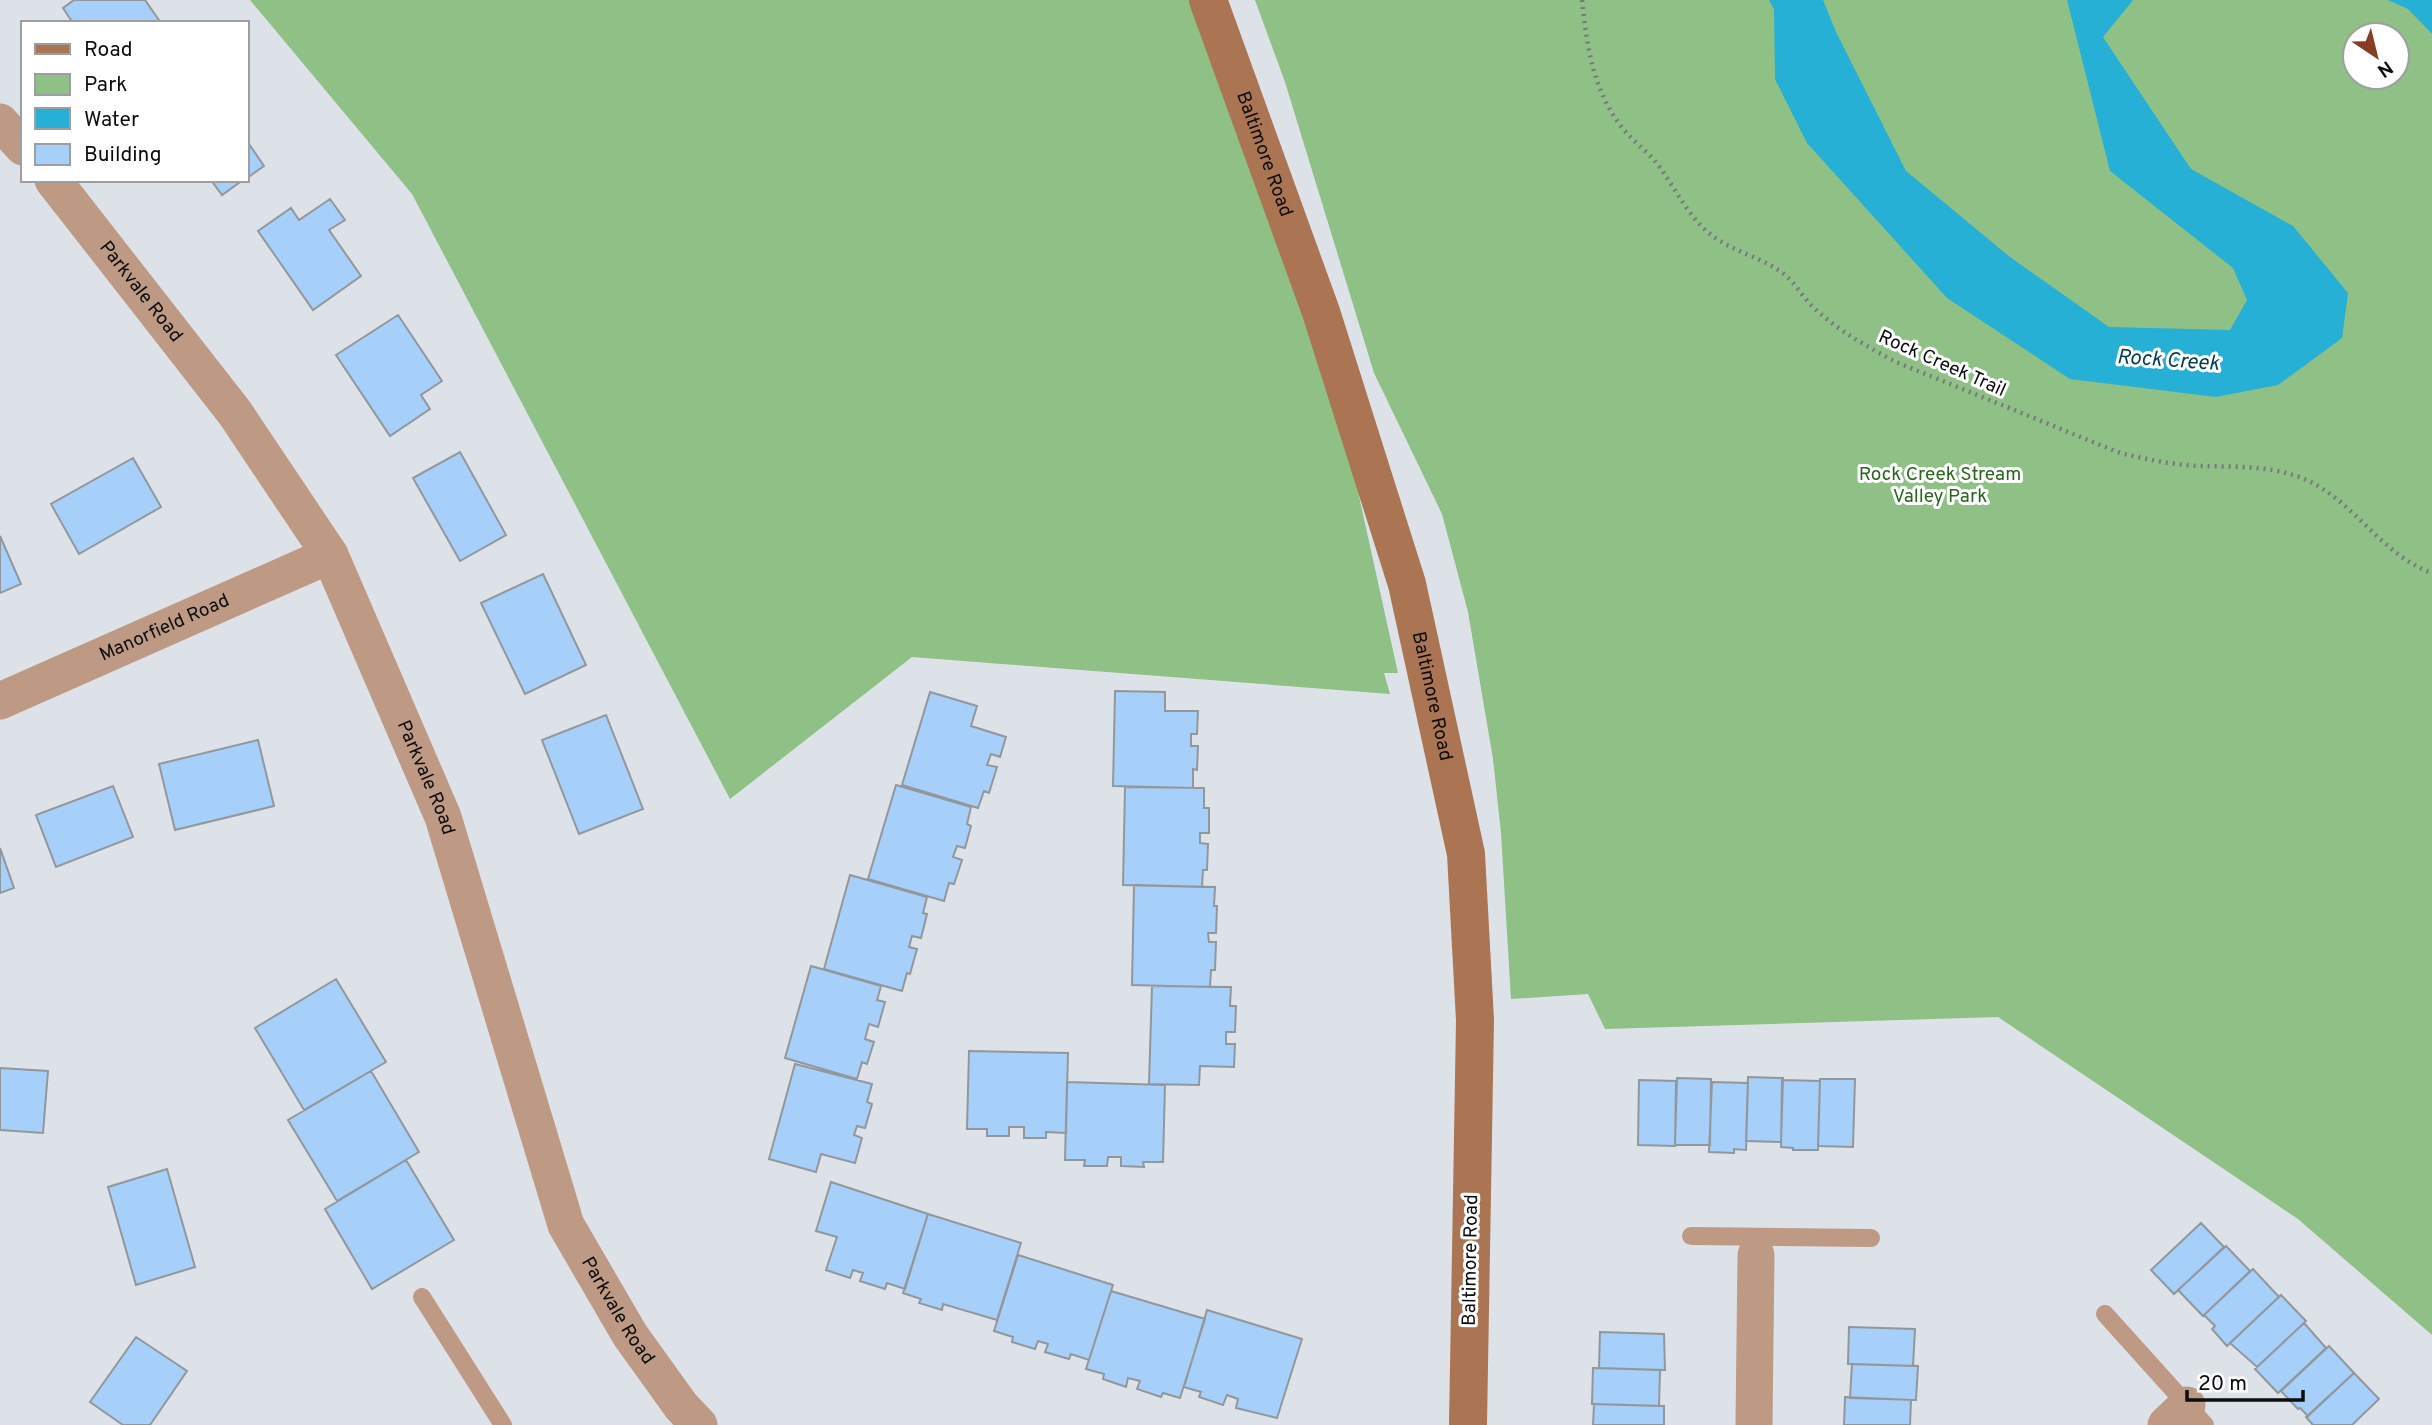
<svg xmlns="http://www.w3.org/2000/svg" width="2432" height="1425" font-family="Overpass,sans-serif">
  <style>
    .green { fill: #8fc085; fill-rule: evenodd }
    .water { fill: #26b0d5 }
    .building { fill: #a6d0f9; stroke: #92979c; stroke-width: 2 }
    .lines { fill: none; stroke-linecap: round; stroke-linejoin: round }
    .path { stroke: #767a7d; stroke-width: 4.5; stroke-dasharray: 2 5; stroke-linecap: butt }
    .lane { stroke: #be9983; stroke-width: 18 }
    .street { stroke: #be9983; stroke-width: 37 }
    .secondary { stroke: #ab7553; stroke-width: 38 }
    .labels { text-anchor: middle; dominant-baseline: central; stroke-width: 6; stroke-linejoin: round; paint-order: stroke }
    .street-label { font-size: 19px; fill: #0b0d0e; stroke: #fff }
    .park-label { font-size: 19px; fill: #2a651d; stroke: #fff }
    .water-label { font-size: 21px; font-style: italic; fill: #033e4e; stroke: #fff }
  </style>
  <rect width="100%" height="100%" fill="#dde2e8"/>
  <path class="green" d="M 250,0 L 1198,0 L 1268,190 L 1355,478 L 1398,673 L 1384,673 L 1390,694 L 912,657 L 730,799 L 412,194 Z
    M 1255,0 L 2432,0 L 2432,1335 L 2298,1219 L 1998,1017 L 1605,1029 L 1588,994 L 1511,999 L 1501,833 L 1493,759 L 1468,612 L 1442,514 L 1374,373 L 1285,82 ZM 2355,35 L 2397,35 L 2397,77 L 2355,77 Z"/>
  <path class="water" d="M 1769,0 L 1823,0 L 1836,32 L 1906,171 L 2010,257 L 2109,327 L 2230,330 L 2247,300 L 2233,268 L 2110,171 L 2067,0 L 2133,0 L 2103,37 L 2191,169 L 2293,226 L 2348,293 L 2342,338 L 2278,385 L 2216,397 L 2070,379 L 1947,298 L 1807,143 L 1775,79 L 1774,9 Z
    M 2388,0 L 2432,0 L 2432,34 L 2408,9 Z"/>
  <path class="building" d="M 74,0 L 145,0 L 161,23 L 73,23 L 63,8 Z
    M 247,141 L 264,166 L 247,178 Z
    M 211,180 L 243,180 L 222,195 Z
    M 330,199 L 345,220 L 329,230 L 361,276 L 313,310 L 258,231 L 291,208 L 299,220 Z
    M 398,315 L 442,381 L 421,395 L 430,409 L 390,436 L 336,355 Z
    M 460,452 L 506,535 L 460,561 L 413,478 Z
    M 133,458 L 161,507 L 79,554 L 51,504 Z
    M 0,536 L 21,584 L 0,593 Z
    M 543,574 L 586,665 L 525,694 L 481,603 Z
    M 1115,691 L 1165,692 L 1165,711 L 1198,711 L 1197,734 L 1191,734 L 1191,746 L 1198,746 L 1197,770 L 1193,769 L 1193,788 L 1113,786 Z
    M 930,692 L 977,706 L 971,726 L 1006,737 L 1000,757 L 991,754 L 987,765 L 997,767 L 989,793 L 984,791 L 978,808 L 902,785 Z
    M 606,715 L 643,809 L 579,834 L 542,740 Z
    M 258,740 L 274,806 L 175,830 L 159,764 Z
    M 896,785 L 971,807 L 967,824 L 971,826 L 965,848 L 957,846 L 953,857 L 962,860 L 954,884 L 949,883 L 944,901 L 868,879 Z
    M 113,786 L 133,837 L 56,867 L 36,815 Z
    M 1125,787 L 1204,788 L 1204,808 L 1209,808 L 1209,833 L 1200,833 L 1200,843 L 1208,844 L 1207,870 L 1203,870 L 1202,887 L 1123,885 Z
    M 0,848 L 14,888 L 0,893 Z
    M 850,875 L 927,897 L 923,913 L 927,914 L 921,938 L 912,936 L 909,947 L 917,949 L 910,974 L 907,973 L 902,991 L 824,969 Z
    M 1134,885 L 1215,887 L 1214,906 L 1217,906 L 1216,933 L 1208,933 L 1209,942 L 1216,942 L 1215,970 L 1211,970 L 1210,987 L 1132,985 Z
    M 811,966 L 881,986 L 877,1000 L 885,1002 L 878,1027 L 869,1024 L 865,1039 L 874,1042 L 867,1064 L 862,1062 L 857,1079 L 785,1058 Z
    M 336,979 L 386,1062 L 304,1110 L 255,1028 Z
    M 1152,986 L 1231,987 L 1230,1006 L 1236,1006 L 1235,1032 L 1226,1032 L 1226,1044 L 1235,1044 L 1234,1067 L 1200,1066 L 1199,1085 L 1149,1084 Z
    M 969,1051 L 1068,1053 L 1066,1133 L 1046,1132 L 1046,1138 L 1024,1138 L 1024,1127 L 1009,1127 L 1009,1136 L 987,1136 L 987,1129 L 967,1129 Z
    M 795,1064 L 872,1084 L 867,1102 L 872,1104 L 865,1128 L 857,1126 L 854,1135 L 862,1138 L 855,1163 L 821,1154 L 816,1172 L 769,1159 Z
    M 0,1068 L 48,1071 L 43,1133 L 0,1130 Z
    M 371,1071 L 419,1152 L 337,1201 L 288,1120 Z
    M 1748,1077 L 1783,1078 L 1781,1142 L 1746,1141 Z
    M 1677,1078 L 1711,1079 L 1710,1145 L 1675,1145 Z
    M 1820,1079 L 1855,1079 L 1853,1147 L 1818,1146 Z
    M 1639,1080 L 1676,1081 L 1675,1146 L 1638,1145 Z
    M 1782,1080 L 1820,1081 L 1818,1150 L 1793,1150 L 1793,1148 L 1781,1147 Z
    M 1067,1082 L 1165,1085 L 1163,1162 L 1143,1162 L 1144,1167 L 1121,1166 L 1121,1157 L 1108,1157 L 1107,1166 L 1084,1166 L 1085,1160 L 1065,1160 Z
    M 1712,1082 L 1748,1083 L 1746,1150 L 1734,1149 L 1734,1153 L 1709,1152 Z
    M 406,1160 L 454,1240 L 372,1289 L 325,1209 Z
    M 167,1169 L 195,1267 L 136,1285 L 108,1187 Z
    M 831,1182 L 928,1214 L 905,1289 L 887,1283 L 885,1289 L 860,1281 L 863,1273 L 853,1270 L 850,1278 L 826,1270 L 837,1237 L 816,1231 Z
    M 928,1214 L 1021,1243 L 997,1320 L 943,1304 L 942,1310 L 919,1303 L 921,1299 L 903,1293 Z
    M 2201,1223 L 2224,1247 L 2174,1294 L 2151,1270 Z
    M 2226,1246 L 2250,1271 L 2203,1316 L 2178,1290 Z
    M 1018,1255 L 1113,1285 L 1089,1360 L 1071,1354 L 1069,1359 L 1045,1352 L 1048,1344 L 1038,1341 L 1035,1349 L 1012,1342 L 1013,1337 L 994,1331 Z
    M 2253,1269 L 2279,1297 L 2227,1346 L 2212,1329 L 2215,1326 L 2204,1315 Z
    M 1111,1291 L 1205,1319 L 1180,1398 L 1163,1393 L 1161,1397 L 1137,1389 L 1140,1381 L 1128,1378 L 1126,1387 L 1103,1379 L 1104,1374 L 1086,1369 Z
    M 2281,1295 L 2306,1321 L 2257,1367 L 2230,1343 Z
    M 1207,1310 L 1302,1339 L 1277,1418 L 1236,1408 L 1238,1399 L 1227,1395 L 1223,1405 L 1199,1397 L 1201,1392 L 1184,1387 Z
    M 2304,1323 L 2326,1348 L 2278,1393 L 2255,1369 Z
    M 1849,1327 L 1915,1329 L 1913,1366 L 1848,1364 Z
    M 1600,1332 L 1664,1334 L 1665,1370 L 1599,1368 Z
    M 136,1337 L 187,1371 L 150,1425 L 123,1425 L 90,1402 Z
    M 2329,1346 L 2354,1373 L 2308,1416 L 2300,1408 L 2298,1409 L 2281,1391 Z
    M 1852,1364 L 1918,1366 L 1916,1400 L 1850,1398 Z
    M 1593,1368 L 1660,1370 L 1659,1406 L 1592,1404 Z
    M 2354,1373 L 2379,1399 L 2352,1425 L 2313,1425 L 2306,1417 Z
    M 1845,1397 L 1911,1400 L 1910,1425 L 1844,1425 Z
    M 1594,1404 L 1664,1406 L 1664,1425 L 1593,1425 Z"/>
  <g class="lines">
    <path class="path" d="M 1582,0 C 1587,47 1593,92 1624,130 C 1636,144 1651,154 1661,169 C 1678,193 1692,223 1717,239 C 1738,253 1763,258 1784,274 C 1795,283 1802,296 1812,306 C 1837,330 1866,346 1896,362 L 2120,453 C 2146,459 2172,465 2199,466 C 2237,467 2274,465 2309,481 C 2356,504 2382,555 2432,573"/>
    <path class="lane" d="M 1691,1236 L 1871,1238
      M 422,1297 L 503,1425
      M 2105,1314 L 2205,1425"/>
    <g class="street">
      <path d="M 0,122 L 23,147"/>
      <path id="s1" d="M 53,180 L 235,413 L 330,555 L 443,817 L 566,1225 L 630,1335 L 681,1406 L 699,1425"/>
      <path id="s2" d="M 0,701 L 330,555"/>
      <path d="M 1754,1425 L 1756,1255"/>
      <path d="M 2166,1425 L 2187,1405"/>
    </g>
    <path class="secondary" id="s3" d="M 1208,0 L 1321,312 L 1407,584 L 1466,854 L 1475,1020 L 1468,1425"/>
  </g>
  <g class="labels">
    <g class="street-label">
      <text stroke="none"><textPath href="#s3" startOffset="164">Baltimore Road</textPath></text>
      <text stroke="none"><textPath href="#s1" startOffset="142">Parkvale Road</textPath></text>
      <text transform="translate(1942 364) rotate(24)">Rock Creek Trail</text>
      <text stroke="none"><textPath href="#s2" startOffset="180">Manorfield Road</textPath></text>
      <text stroke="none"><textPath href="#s3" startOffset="732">Baltimore Road</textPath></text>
      <text stroke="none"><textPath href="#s1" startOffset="709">Parkvale Road</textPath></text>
      <text transform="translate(1471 1260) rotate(-89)">Baltimore Road</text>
      <text stroke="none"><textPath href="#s1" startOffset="1278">Parkvale Road</textPath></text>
    </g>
    <g class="park-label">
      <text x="1940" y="475">Rock Creek Stream<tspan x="1940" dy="22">Valley Park</tspan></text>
    </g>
    <g class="water-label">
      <text transform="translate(2168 361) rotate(4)">Rock Creek</text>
    </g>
  </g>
  <rect x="21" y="21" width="228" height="161" fill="#ffffff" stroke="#9d9e9f" stroke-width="2"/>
  <rect x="35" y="44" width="35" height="10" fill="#ab7553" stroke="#9d9e9f" stroke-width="2"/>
  <text x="84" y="56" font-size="21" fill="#0b0d0e">Road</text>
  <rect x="35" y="74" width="35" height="21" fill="#8fc085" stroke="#9d9e9f" stroke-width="2"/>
  <text x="84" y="91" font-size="21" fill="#0b0d0e">Park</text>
  <rect x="35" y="108" width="35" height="21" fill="#26b0d5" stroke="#9d9e9f" stroke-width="2"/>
  <text x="84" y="126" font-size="21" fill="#0b0d0e">Water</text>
  <rect x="35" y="144" width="35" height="21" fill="#a6d0f9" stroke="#9d9e9f" stroke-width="2"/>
  <text x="84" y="161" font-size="21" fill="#0b0d0e">Building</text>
  <g transform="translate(2376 56) rotate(145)"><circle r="33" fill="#ffffff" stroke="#9d9e9f" stroke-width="2"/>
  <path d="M0-5L12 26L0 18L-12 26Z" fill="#873e23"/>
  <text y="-10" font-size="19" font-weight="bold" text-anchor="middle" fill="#0b0d0e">N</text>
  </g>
  <path d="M2187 1390v10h116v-10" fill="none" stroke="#0b0d0e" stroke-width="3.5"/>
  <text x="2198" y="1390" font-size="21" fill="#0b0d0e" stroke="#ffffff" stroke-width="5" paint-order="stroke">20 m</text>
</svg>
